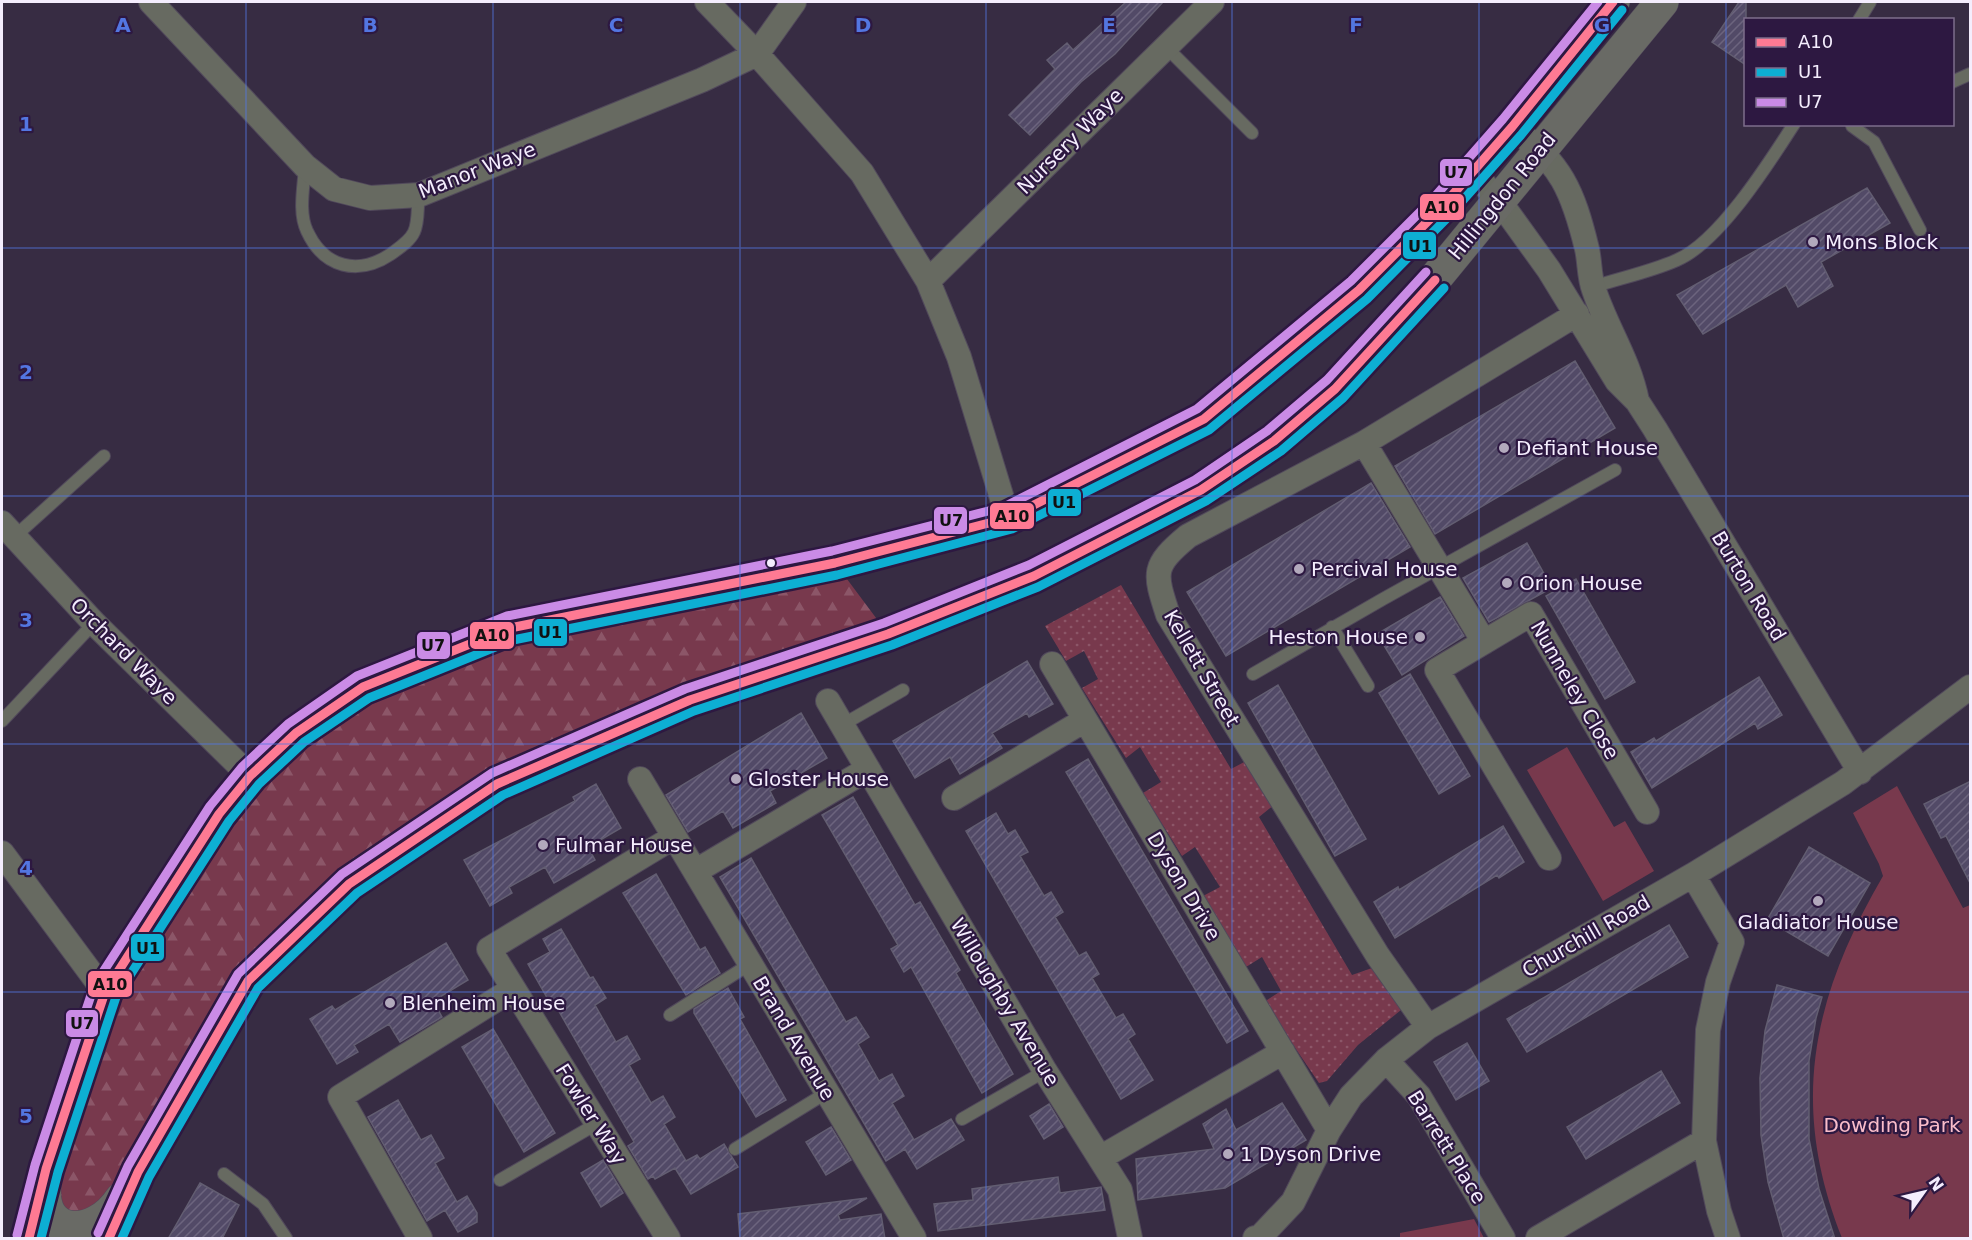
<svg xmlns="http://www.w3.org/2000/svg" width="1972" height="1240" font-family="'DejaVu Sans',sans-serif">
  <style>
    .grass { fill: url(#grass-dots) }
    .forest { fill: url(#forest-firs) }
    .green { fill: #78394d }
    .building { fill: url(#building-hatch); stroke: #625d71; stroke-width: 1.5 }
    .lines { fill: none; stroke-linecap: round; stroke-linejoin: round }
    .lane-casing { stroke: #51495b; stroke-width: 14 }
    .street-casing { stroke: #51495b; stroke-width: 26 }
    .primary-casing { stroke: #51495b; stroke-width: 34 }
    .lane { stroke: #676a61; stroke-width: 12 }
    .street { stroke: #676a61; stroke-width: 24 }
    .primary { stroke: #696a65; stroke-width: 33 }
    .bus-1-casing { stroke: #2d1841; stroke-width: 14 }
    .bus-2-casing { stroke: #2d1841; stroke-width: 14 }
    .bus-3-casing { stroke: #2d1841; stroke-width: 14 }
    .bus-1 { stroke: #fe7a93; stroke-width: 9 }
    .bus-2 { stroke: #0dafd3; stroke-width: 9 }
    .bus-3 { stroke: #ca8be6; stroke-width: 9 }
    .grid { fill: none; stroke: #5376e1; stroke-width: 1.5; stroke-opacity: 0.55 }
    .poi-dot { fill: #b2a9bc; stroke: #2d1841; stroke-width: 2 }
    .bus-dot { fill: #f4edfd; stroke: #2d1841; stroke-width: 2 }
    .labels { text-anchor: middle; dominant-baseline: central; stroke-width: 4.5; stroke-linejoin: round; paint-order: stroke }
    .street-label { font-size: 20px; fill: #f4edfd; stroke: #2d1841 }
    .poi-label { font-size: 20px; fill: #f4edfd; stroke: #2d1841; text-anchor: start }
    .park-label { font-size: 20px; fill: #fabdca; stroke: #2d1841 }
    .grid-label { font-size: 20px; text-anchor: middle; font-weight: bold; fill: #5376e1; stroke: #2d1841; stroke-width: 4.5; stroke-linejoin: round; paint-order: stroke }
    .line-badge { stroke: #2d1841; stroke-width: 2 }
    .pale-badge-label { font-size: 16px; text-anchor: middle; font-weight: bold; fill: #111 }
  </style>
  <defs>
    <pattern id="grass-dots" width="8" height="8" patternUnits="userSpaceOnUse" patternTransform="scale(1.5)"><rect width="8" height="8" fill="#78394d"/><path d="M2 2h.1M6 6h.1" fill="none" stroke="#8c5668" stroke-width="1.8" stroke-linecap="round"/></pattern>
    <pattern id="forest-firs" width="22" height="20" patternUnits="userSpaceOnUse" patternTransform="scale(1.5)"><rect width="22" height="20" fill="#78394d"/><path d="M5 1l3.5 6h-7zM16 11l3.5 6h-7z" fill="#8c5668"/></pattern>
    <pattern id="building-hatch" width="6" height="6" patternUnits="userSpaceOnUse" patternTransform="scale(1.5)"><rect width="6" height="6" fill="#524a67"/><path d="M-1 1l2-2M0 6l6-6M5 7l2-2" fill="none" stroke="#6c647e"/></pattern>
  </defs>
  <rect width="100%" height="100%" fill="#372c43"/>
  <path class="grass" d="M 1121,585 L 1231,769 L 1248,760 L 1274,805 L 1259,817 L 1352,975 L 1372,968 L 1401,1010 L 1358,1045 L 1327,1081 L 1319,1083 L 1264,1002 L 1281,991 L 1262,957 L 1246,967 L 1203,896 L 1220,887 L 1195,847 L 1182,856 L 1143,793 L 1161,782 L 1140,747 L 1126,758 L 1082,688 L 1098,679 L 1084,651 L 1066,661 L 1045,626 Z"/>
  <path class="forest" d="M 835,563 L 888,634 L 497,784 L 248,981 L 86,1228 L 44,1190 L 105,992 L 296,733 L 510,628 Z"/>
  <path class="green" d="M 1567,747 L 1614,827 L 1625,821 L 1654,871 L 1603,901 L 1527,770 Z
    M 1897,786 L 1963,908 L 1970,905 L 1970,1238 L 1842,1238 C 1789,1104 1812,998 1883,876 L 1879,864 L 1853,813 Z
    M 1474,1219 L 1484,1238 L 1400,1238 L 1400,1233 Z"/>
  <path class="building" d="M 1126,2 L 1163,2 L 1115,54 L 1081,82 L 1030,135 L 1009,115 L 1055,69 L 1047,60 L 1067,43 L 1073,50 Z
    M 1739,2 L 1746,2 L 1746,65 L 1712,42 Z
    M 1867,188 L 1890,223 L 1821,262 L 1833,286 L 1798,307 L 1786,285 L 1703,334 L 1677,295 Z
    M 1575,361 L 1615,428 L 1435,534 L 1395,466 Z
    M 1371,483 L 1410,547 L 1226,656 L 1187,592 Z
    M 1527,543 L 1552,588 L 1489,622 L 1463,578 Z
    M 1576,579 L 1635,682 L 1605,699 L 1546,596 Z
    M 1440,597 L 1464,636 L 1402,675 L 1377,634 Z
    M 1027,661 L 1053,704 L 1029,717 L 1027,713 L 992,733 L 1002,748 L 960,774 L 950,757 L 915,778 L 893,741 Z
    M 1410,674 L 1470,776 L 1439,794 L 1379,693 Z
    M 1759,677 L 1782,715 L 1758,729 L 1755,723 L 1652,788 L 1631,752 L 1654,738 L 1656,741 Z
    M 1278,685 L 1366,839 L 1335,856 L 1248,703 Z
    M 801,713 L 827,758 L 770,791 L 776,803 L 733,828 L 723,811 L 688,832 L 666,795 Z
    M 1088,759 L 1248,1031 L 1227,1043 L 1066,772 Z
    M 1971,781 L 1971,885 L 1946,836 L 1941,838 L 1924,804 Z
    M 596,784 L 621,828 L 588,847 L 595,860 L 554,883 L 545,867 L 509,887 L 512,893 L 490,906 L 464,860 L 575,801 L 573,797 Z
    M 853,797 L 915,905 L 920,902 L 960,970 L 956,973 L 1013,1074 L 982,1093 L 911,967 L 904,972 L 891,949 L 898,945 L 822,815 Z
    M 996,813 L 1008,834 L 1015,830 L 1028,852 L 1020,856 L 1044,896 L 1051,892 L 1063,912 L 1055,917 L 1079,956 L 1086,952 L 1099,974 L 1092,978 L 1116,1018 L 1123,1014 L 1135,1034 L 1128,1039 L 1153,1080 L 1121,1099 L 966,831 Z
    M 1503,826 L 1524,862 L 1499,878 L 1497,875 L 1395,938 L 1374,902 L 1398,887 L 1399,890 Z
    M 1809,847 L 1870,883 L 1828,956 L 1767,920 Z
    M 751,858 L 846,1022 L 856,1017 L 869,1037 L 858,1044 L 879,1081 L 892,1074 L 904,1096 L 892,1103 L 914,1140 L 951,1119 L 964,1140 L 917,1169 L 905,1149 L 886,1161 L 720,877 Z
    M 656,874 L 700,950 L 705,947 L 720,973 L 686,995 L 623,893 Z
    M 1669,925 L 1688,957 L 1527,1052 L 1507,1019 Z
    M 561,929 L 590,978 L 593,977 L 606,998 L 595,1005 L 616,1042 L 627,1036 L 640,1059 L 629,1065 L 651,1103 L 663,1096 L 675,1117 L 664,1124 L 686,1161 L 697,1155 L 700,1159 L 724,1144 L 738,1167 L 691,1194 L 675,1168 L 655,1179 L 653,1176 L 648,1179 L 628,1146 L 634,1142 L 553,1001 L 550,1003 L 528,964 L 550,952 L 543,939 Z
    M 446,943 L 468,980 L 433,1001 L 442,1017 L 400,1042 L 389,1024 L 354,1045 L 358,1052 L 337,1064 L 310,1019 L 332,1006 L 335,1010 Z
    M 1777,985 L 1822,997 L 1816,1018 L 1809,1061 L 1809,1139 L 1819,1189 L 1835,1239 L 1784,1239 L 1768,1182 L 1761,1135 L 1760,1078 L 1765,1031 Z
    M 728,988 L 744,1017 L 740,1019 L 786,1100 L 756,1117 L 694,1013 L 694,1009 Z
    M 493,1029 L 555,1133 L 524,1152 L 462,1047 Z
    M 1467,1043 L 1489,1081 L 1456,1100 L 1434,1062 Z
    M 1661,1071 L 1680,1103 L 1586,1159 L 1567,1127 Z
    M 398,1100 L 421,1140 L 431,1135 L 444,1158 L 435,1163 L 457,1202 L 467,1196 L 477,1213 L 477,1222 L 458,1232 L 445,1210 L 427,1221 L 368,1117 Z
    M 1282,1103 L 1306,1140 L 1225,1188 L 1138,1200 L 1136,1159 L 1214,1149 L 1203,1124 L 1226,1109 L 1236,1130 Z
    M 1049,1104 L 1063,1127 L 1044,1139 L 1030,1116 Z
    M 831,1127 L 851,1160 L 826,1175 L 806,1142 Z
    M 603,1160 L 623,1193 L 601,1207 L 581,1173 Z
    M 1058,1177 L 1060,1193 L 1101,1187 L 1105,1210 L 938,1231 L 934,1204 L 973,1200 L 972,1189 Z
    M 200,1183 L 239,1205 L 222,1239 L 168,1239 Z
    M 867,1198 L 838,1215 L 840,1220 L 881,1214 L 885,1239 L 740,1239 L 738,1214 Z"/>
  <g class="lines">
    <g class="lane-casing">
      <path id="lane" d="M 1859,20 L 1870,2
        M 1166,47 L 1252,133
        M 1952,82 L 1970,74
        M 1852,126 L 1874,142 L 1920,230
        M 305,166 C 304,186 298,212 307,231 C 324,268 358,276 391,254 C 399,248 410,241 414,232 C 419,222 417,206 419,195
        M 1593,287 C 1620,278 1650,272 1677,260 C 1719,242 1769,163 1794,124
        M 13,538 L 104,456
        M 1332,627 L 1368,686
        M 1253,674 L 1383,599 L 1615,470
        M 2,721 L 94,623
        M 842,725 L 903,690
        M 670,1015 L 750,964
        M 962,1119 L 1045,1071
        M 735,1149 L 826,1093
        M 224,1174 L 263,1204 L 286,1238
        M 500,1180 L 598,1123"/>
    </g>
    <g class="street-casing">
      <path id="street" d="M 151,2 L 305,166 L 334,189 L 370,198 L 419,195 L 702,80 L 757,54 L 862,173 L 928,281 L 959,357 L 1008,518
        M 707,2 L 757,54 L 794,2
        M 1512,127 C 1561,163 1573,191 1587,249 C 1590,262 1589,277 1594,290 C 1607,329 1629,360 1637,401
        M 1473,172 L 1500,202 L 1549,270 L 1617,381 L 1637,401 L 1655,429 L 1860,772
        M 928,281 L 1212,2
        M 1364,443 L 1484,642
        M 2,523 L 94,623 L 250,776
        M 1052,664 L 1329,1130
        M 828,701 L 1045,1071 L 1120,1190 L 1130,1238
        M 640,779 L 914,1238
        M 954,798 L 1085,720
        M 2,853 L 105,992
        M 1549,858 L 1437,670 L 1531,614 L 1647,812
        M 696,871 L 868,769
        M 1693,875 L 1732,942 L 1718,982 L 1708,1030 L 1704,1141 L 1719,1211 L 1728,1238
        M 1428,1027 L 1378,956 L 1168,615 C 1154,572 1152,566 1188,536 L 1364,443 L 1577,314
        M 1386,1060 L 1419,1096 L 1503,1238
        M 1100,1158 L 1283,1052
        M 420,1238 L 340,1097 L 513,989
        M 668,1238 L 489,949 L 674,837
        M 1255,1238 L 1260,1237 L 1293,1202 L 1329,1130 L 1351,1096 L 1386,1060 L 1428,1027 L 1693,875 L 1843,783 L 1970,687
        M 1538,1238 L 1704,1141"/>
    </g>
    <g class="primary-casing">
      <path id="primary" d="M 45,1181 C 38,1239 94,1240 121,1199
        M 29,1238 L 46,1169 L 105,992 L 219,814 L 250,776 L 296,733 L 363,687 L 510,628 L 835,563 L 1008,518 L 1204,419 L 1359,290 L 1440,209 L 1512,127 L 1613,2
        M 109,1238 L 138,1172 L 248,981 L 349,884 L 497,784 L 690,700 L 888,634 L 1034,576 L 1201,490 L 1274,441 L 1335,389 L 1415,303 L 1662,2"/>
    </g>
    <use href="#lane" class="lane"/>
    <use href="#street" class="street"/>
    <use href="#primary" class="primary"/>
    <g class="bus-1-casing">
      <path id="bus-1" d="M 29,1238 L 46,1169 L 105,992 L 219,814 L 250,776 L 296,733 L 363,687 L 510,628 L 835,563 L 1008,518 L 1204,419 L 1359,290 L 1440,209 L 1512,127 L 1613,2
        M 109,1238 L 138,1172 L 248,981 L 349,884 L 497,784 L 690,700 L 888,634 L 1034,576 L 1201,490 L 1274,441 L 1335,389 L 1435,280"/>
    </g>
    <g class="bus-2-casing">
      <path id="bus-2" d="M 41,1238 L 58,1172 L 116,997 L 229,821 L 259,784 L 304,742 L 369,698 L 513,640 L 837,575 L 1012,529 L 1209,430 L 1367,299 L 1448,217 L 1521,135 L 1622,10
        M 122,1238 L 149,1177 L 258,988 L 357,893 L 503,795 L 694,711 L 892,645 L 1038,587 L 1206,501 L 1281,451 L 1343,398 L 1444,288"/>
    </g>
    <g class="bus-3-casing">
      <path id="bus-3" d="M 98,1233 L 128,1166 L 238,974 L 342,874 L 492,773 L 685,689 L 884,623 L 1029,565 L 1195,480 L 1267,431 L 1327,380 L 1426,272
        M 17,1235 L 35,1165 L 94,986 L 210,806 L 242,767 L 288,724 L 357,676 L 507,616 L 832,551 L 1004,507 L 1197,409 L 1351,281 L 1431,201 L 1503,119 L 1598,2"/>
    </g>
    <use href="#bus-1" class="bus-1"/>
    <use href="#bus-2" class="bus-2"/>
    <use href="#bus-3" class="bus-3"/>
  </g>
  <path class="grid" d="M 246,2 L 246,1238M 493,2 L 493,1238M 740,2 L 740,1238M 986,2 L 986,1238M 1232,2 L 1232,1238M 1479,2 L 1479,1238M 1726,2 L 1726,1238M 2,248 L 1970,248M 2,496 L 1970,496M 2,744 L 1970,744M 2,992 L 1970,992"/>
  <g class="poi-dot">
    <circle cx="1813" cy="242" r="6"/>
    <circle cx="1504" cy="448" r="6"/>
    <circle cx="1299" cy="569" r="6"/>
    <circle cx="1507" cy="583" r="6"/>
    <circle cx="1420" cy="637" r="6"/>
    <circle cx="736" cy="779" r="6"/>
    <circle cx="543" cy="845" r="6"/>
    <circle cx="1818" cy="901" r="6"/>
    <circle cx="390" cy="1003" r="6"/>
    <circle cx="1228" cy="1154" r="6"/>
  </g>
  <circle class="bus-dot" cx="771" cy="563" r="5"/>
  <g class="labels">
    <g class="street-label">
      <text transform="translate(1070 141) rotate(-45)">Nursery Waye</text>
      <text transform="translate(477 170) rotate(-21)">Manor Waye</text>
      <text transform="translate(1502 196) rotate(-51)">Hillingdon Road</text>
      <text transform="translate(1749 586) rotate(59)">Burton Road</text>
      <text transform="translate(124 651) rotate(45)">Orchard Waye</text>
      <text transform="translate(1202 668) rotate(60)">Kellett Street</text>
      <text transform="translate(1575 690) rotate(60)">Nunneley Close</text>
      <text transform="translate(1184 886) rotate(59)">Dyson Drive</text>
      <text transform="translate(1586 936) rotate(-30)">Churchill Road</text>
      <text transform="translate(1005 1002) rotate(59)">Willoughby Avenue</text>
      <text transform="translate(794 1038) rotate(59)">Brand Avenue</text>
      <text transform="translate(591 1114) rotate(58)">Fowler Way</text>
      <text transform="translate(1447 1147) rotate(58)">Barrett Place</text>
    </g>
    <g class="poi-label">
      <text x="1825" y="242">Mons Block</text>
      <text x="1516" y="448">Defiant House</text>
      <text x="1311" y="569">Percival House</text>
      <text x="1519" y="583">Orion House</text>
      <text x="1408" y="637" text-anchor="end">Heston House</text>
      <text x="748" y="779">Gloster House</text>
      <text x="555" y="845">Fulmar House</text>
      <text x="1818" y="922" text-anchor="middle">Gladiator House</text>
      <text x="402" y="1003">Blenheim House</text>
      <text x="1240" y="1154">1 Dyson Drive</text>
    </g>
    <g class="park-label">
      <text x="1892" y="1125">Dowding Park</text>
    </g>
  </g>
  <g class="grid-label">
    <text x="123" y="32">A</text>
    <text x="370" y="32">B</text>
    <text x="616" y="32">C</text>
    <text x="863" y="32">D</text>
    <text x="1109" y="32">E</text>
    <text x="1356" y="32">F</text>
    <text x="1602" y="32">G</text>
    <text x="26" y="131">1</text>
    <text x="26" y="379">2</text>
    <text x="26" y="627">3</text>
    <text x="26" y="875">4</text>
    <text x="26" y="1123">5</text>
  </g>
  <g class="line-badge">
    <rect x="1439" y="158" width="34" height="29" rx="6" fill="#ca8be6"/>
    <rect x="1419" y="193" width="46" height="28" rx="6" fill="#fe7a93"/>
    <rect x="1402" y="231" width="35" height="29" rx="6" fill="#0dafd3"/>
    <rect x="1047" y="488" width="35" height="29" rx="6" fill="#0dafd3"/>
    <rect x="989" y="502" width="46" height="28" rx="6" fill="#fe7a93"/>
    <rect x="933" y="506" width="35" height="29" rx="6" fill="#ca8be6"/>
    <rect x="533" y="618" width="35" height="29" rx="6" fill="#0dafd3"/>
    <rect x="469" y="621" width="46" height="29" rx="6" fill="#fe7a93"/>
    <rect x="416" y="631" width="35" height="29" rx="6" fill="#ca8be6"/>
    <rect x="130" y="933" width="35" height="29" rx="6" fill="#0dafd3"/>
    <rect x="87" y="970" width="46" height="28" rx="6" fill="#fe7a93"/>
    <rect x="65" y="1009" width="34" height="29" rx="6" fill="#ca8be6"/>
  </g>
  <g class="pale-badge-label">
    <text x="1456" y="178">U7</text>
    <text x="1442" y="213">A10</text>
    <text x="1420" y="252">U1</text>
    <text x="1064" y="508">U1</text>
    <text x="1012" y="522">A10</text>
    <text x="951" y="526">U7</text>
    <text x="550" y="638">U1</text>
    <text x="492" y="641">A10</text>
    <text x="433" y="651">U7</text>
    <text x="148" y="954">U1</text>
    <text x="110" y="990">A10</text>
    <text x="82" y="1029">U7</text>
  </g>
  <rect width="1972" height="1240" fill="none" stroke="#f4edfd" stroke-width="6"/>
  <rect x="1744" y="18" width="210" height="108" fill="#2d1841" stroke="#7d6d8c" stroke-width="1.5"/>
  <rect x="1756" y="38" width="30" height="9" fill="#fe7a93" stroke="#7d6d8c" stroke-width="1.5"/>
  <text x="1798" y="48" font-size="18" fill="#f4edfd">A10</text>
  <rect x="1756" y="68" width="30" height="9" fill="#0dafd3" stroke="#7d6d8c" stroke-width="1.5"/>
  <text x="1798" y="78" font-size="18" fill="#f4edfd">U1</text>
  <rect x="1756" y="98" width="30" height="9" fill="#ca8be6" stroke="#7d6d8c" stroke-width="1.5"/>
  <text x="1798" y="108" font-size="18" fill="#f4edfd">U7</text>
  <g transform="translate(1924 1192) rotate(56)" stroke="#2d1841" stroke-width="4.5" paint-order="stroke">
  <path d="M0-4.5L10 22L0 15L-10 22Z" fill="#f4edfd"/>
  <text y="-9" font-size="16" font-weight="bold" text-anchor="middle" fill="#f4edfd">N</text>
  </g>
</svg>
